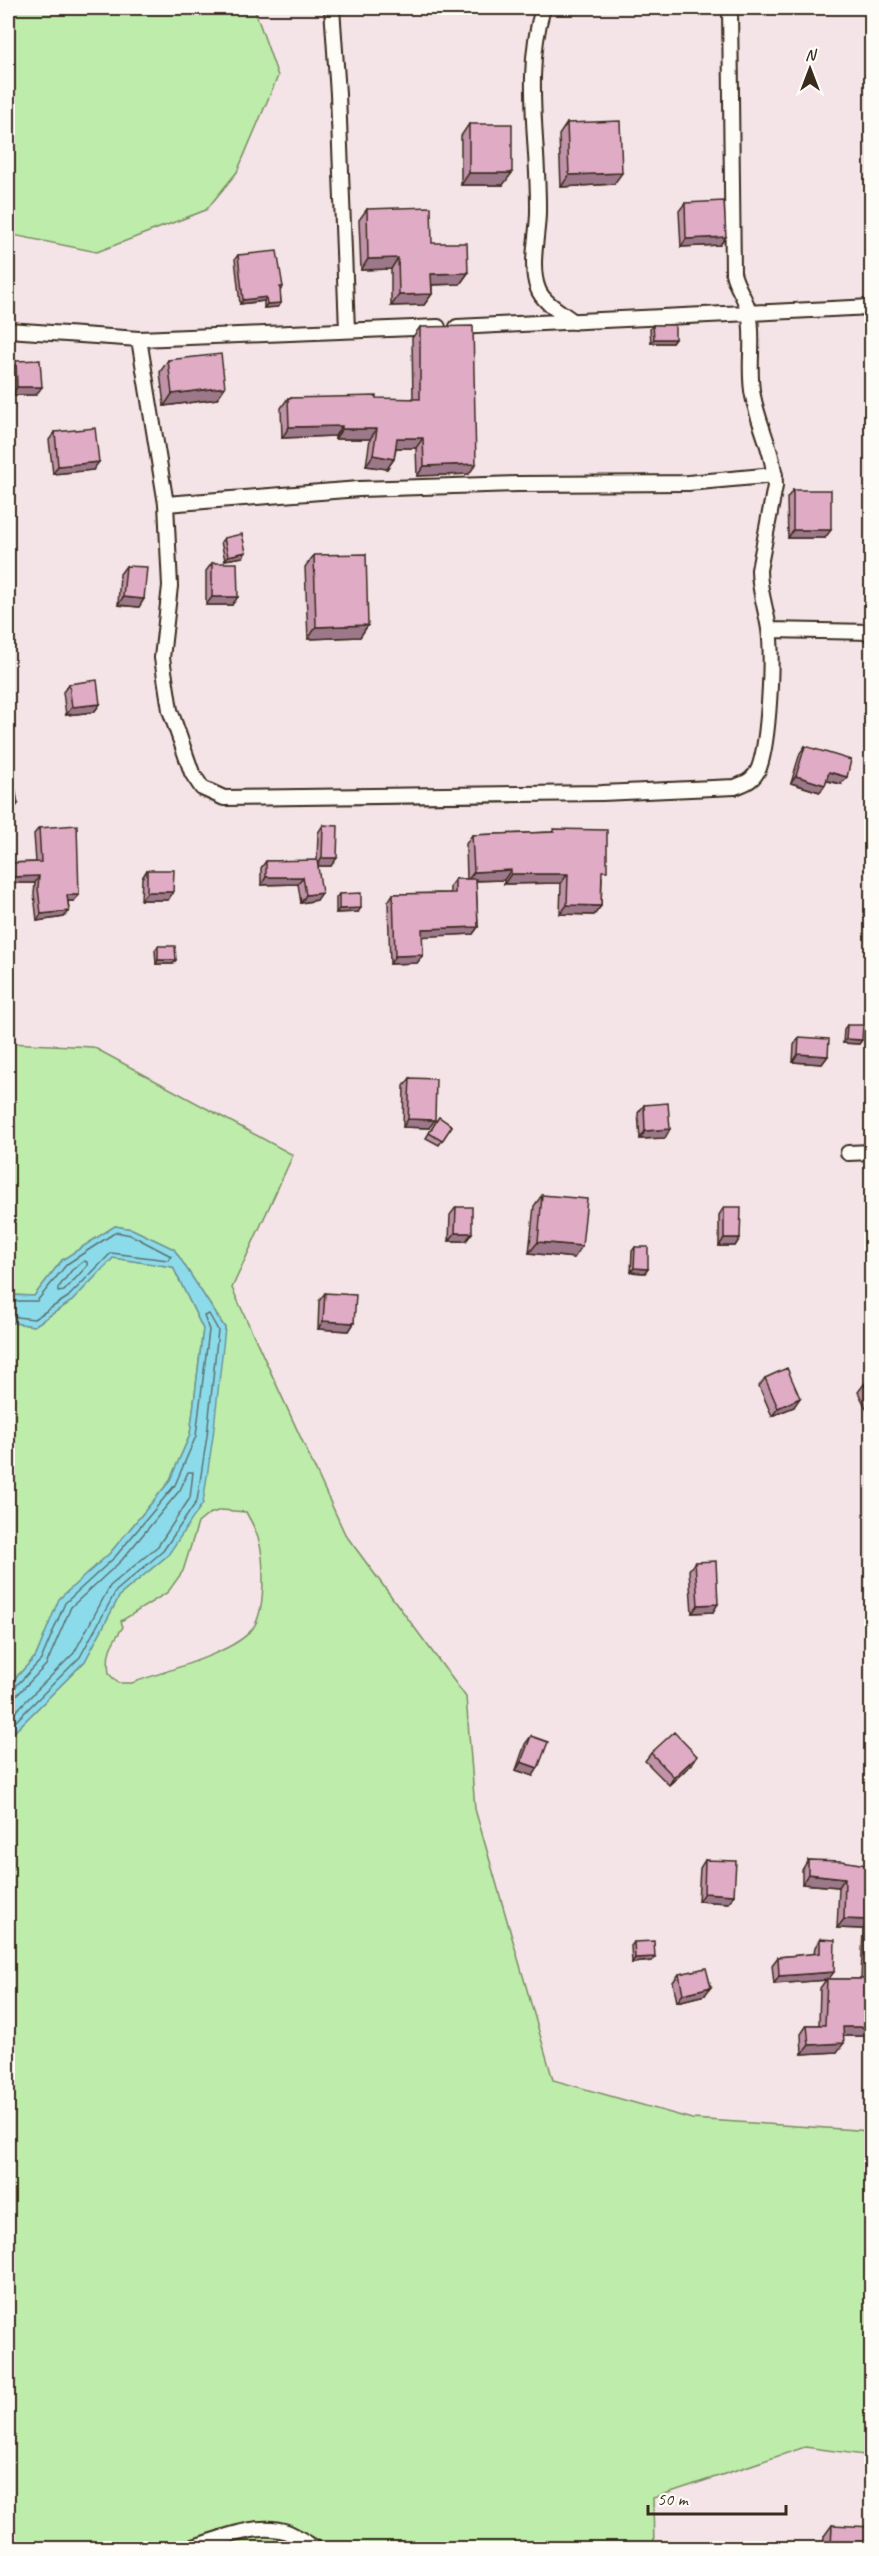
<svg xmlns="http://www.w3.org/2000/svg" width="879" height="2556" font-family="Caveat,sans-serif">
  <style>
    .green { fill: #bdecab; stroke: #7c8b64; stroke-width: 1.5; fill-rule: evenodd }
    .water { fill: #8cdbea; stroke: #6c9498; stroke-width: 1.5 }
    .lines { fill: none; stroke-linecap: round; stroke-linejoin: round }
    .shore { stroke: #5b7170; stroke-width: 1.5 }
    .street-casing { stroke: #3b2a1e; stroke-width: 18 }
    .street { stroke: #fdfcf7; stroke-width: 14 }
    .wall { fill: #c093a9; stroke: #3b2a1e; stroke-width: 1.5 }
    .shaded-wall { fill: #9c788a; stroke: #3b2a1e; stroke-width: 1.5 }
    .building { fill: #dfabc5; stroke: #3b2a1e; stroke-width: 1.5 }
  </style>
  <rect width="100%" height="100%" fill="#f4e4e8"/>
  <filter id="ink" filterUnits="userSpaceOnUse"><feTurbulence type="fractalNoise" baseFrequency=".0167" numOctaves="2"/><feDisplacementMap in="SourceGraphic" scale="12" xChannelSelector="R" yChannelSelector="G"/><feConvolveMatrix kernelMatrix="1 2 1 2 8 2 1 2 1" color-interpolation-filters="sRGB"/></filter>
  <g filter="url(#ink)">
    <path class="green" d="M 8,8 L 254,8 L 278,76 L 237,172 L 206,210 L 97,252 L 8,234 Z
      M 8,1043 L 93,1047 L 293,1155 L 232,1288 L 345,1534 L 466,1697 L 475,1809 L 553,2080 L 692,2119 L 871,2131 L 871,2456 L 805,2447 L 653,2498 L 654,2548 L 8,2548 L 8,1738 L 85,1661 L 120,1595 L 168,1555 L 225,1328 L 174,1249 L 132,1229 L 115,1226 L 62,1260 L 34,1296 L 8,1295 ZM 221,1510 L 246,1512 C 260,1536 263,1551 263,1578 C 263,1593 262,1615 253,1628 C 236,1653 161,1672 132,1683 L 118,1683 L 109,1674 C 106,1651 111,1645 123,1627 L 121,1621 L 168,1592 L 183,1571 L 198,1523 L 209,1514 Z
      M 113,1258 L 173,1267 L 203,1329 L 190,1435 L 169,1482 L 110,1553 L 60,1599 L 36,1656 L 8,1686 L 8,1322 L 34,1326 L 72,1301 Z"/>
    <path class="water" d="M 115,1226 L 132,1229 L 174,1249 L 225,1328 L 213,1436 L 203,1503 L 168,1555 L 120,1595 L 85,1661 L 8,1738 L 8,1686 L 36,1656 L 59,1599 L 110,1553 L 169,1482 L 190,1435 L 203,1329 L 173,1267 L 113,1258 L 72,1301 L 34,1326 L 8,1322 L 8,1295 L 34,1296 L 62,1260 Z"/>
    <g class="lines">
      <path class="shore" d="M 84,1261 L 87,1262 L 87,1266 L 64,1291 L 58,1292 L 58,1288 L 72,1270 Z
        M 8,1301 L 37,1301 L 67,1264 L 116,1232 L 131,1235 L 171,1256 L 168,1260 L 111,1253 L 68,1297 L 34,1319 L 8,1316
        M 8,1690 L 14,1688 L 41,1660 L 65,1603 L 115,1557 L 175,1485 L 196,1436 L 209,1330 L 204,1316 L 209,1314 L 218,1330 L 207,1436 L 197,1501 L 163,1551 L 116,1591 L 80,1657 L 8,1729
        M 8,1697 L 18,1694 L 46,1665 L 71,1607 L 121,1561 L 180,1490 L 188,1472 L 193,1472 L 190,1498 L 158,1546 L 110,1586 L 74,1653 L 8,1719"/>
      <g class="street-casing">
        <path id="street" d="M 332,8 L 338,94 L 347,330
          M 543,8 C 523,75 539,143 538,212 C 538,235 529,266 538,289 C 543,303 563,313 574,322
          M 457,327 L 872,307
          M 8,330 L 139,339 L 438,327
          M 139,339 L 166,504 L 170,586 L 162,658 L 170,710 L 192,773 L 202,788 L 224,798 L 602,793 L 735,787 C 746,783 754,780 759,768 C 769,741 773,658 769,629 C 766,609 759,590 759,570 L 775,486 C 775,454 759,427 753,396 C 747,369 755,339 749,312 C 746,299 736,287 733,273 L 730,8
          M 166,504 L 359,489 L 518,484 L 688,483 L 775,475
          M 769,630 L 872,632
          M 848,1153 L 872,1152
          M 190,2548 C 219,2540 257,2521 287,2532 C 297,2536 306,2543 315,2548"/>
      </g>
      <use href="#street" class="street"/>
    </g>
    <path class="wall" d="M 567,123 L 614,184 L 561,187 L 559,135 Z
      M 469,124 L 503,185 L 461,185 L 461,136 Z
      M 685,203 L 726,237 L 720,245 L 681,247 L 679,211 Z
      M 367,209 L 432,243 L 468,273 L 460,284 L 432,285 L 432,294 L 424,305 L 391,306 L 391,269 L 361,270 L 359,220 Z
      M 238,255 L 283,287 L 280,291 L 281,303 L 278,307 L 264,308 L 264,301 L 240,304 L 235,259 Z
      M 653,325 L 675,339 L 672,343 L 651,343 L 650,329 Z
      M 420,327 L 469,474 L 417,476 L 416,448 L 396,448 L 394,459 L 387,469 L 366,466 L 370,439 L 335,439 L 335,436 L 282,438 L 281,408 L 288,398 L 413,399 L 412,338 Z
      M 168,360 L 217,399 L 164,406 L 160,372 Z
      M 16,361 L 36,395 L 12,395 L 11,369 Z
      M 55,432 L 93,470 L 53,474 L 49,440 Z
      M 793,490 L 825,538 L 788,538 L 787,498 Z
      M 224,538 L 243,557 L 225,560 L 221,542 Z
      M 314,555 L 368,625 L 360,637 L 308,639 L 305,567 Z
      M 212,563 L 232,605 L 206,605 L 206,571 Z
      M 126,566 L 144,599 L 139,607 L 118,605 L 120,574 Z
      M 69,684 L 100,704 L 94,712 L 66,715 L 63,692 Z
      M 872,696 L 872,717 L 868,718 L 867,702 Z
      M 805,746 L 841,784 L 827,781 L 825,785 L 820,792 L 791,783 L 800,753 Z
      M 323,825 L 331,866 L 318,866 L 317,900 L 301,903 L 298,884 L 261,885 L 261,868 L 266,861 L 317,861 L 318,833 Z
      M 39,828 L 74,901 L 68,901 L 69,911 L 64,917 L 37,921 L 34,894 L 35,883 L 8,883 L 8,863 L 36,862 L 34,834 Z
      M 554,829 L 602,877 L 601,906 L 594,915 L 560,914 L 561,883 L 504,884 L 504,880 L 476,881 L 478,927 L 473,934 L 422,936 L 423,955 L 417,963 L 390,964 L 388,902 L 393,894 L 450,893 L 450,886 L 455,879 L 467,879 L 466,844 L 472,835 L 552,832 Z
      M 147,870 L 173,892 L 168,900 L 141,900 L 142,878 Z
      M 339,894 L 358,912 L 336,913 L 336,898 Z
      M 158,946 L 173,964 L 156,964 L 155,950 Z
      M 847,1025 L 862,1040 L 859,1044 L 843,1043 L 844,1029 Z
      M 799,1037 L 828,1056 L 822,1064 L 793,1062 L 794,1045 Z
      M 410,1078 L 429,1128 L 403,1127 L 404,1086 Z
      M 644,1105 L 665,1138 L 640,1139 L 638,1113 Z
      M 439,1117 L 452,1126 L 439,1145 L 426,1138 Z
      M 542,1195 L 582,1246 L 574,1258 L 529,1253 L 534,1206 Z
      M 456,1207 L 472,1233 L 466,1241 L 449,1241 L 450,1215 Z
      M 724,1207 L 740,1238 L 735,1246 L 719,1246 L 719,1215 Z
      M 635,1247 L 648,1269 L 645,1273 L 631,1272 L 632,1251 Z
      M 325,1293 L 354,1323 L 349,1331 L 318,1329 L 319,1301 Z
      M 765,1378 L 794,1407 L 772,1416 L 759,1386 Z
      M 872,1380 L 872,1410 L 868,1412 L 858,1392 L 864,1384 Z
      M 695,1562 L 713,1612 L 692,1613 L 689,1570 Z
      M 531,1736 L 533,1776 L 516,1770 L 525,1744 Z
      M 651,1753 L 692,1764 L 669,1785 L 645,1761 Z
      M 705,1860 L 734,1895 L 729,1903 L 698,1901 L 700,1868 Z
      M 808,1860 L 872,1866 L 872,2078 L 870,2036 L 843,2036 L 837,2052 L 802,2054 L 801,2034 L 807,2025 L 819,2025 L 820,1988 L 826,1980 L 774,1984 L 772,1965 L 778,1957 L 814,1954 L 815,1947 L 820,1939 L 829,1979 L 861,1979 L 863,1929 L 837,1928 L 839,1887 L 802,1884 L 802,1870 Z
      M 634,1942 L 655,1957 L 652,1961 L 632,1963 L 631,1946 Z
      M 679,1974 L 705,1995 L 677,2002 L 673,1982 Z
      M 832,2525 L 872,2548 L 823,2548 L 824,2536 Z"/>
    <path class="shaded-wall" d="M 469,173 L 512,173 L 503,185 L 461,185 Z
      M 622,173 L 614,184 L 561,187 L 569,175 Z
      M 726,237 L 720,245 L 681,247 L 686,239 Z
      M 398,258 L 391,269 L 361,270 L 368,259 Z
      M 468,273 L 460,284 L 424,285 L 431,274 Z
      M 432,294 L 424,305 L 391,306 L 399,295 Z
      M 266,297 L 264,301 L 240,304 L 243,300 Z
      M 281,303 L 278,307 L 264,308 L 267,304 Z
      M 654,339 L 675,339 L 672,343 L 651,343 Z
      M 17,387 L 42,387 L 36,395 L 12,395 Z
      M 225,387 L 217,399 L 164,406 L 172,394 Z
      M 342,426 L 335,436 L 282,438 L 289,427 Z
      M 342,429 L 377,429 L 370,439 L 335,439 Z
      M 397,438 L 423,438 L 416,448 L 390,448 Z
      M 373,455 L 394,459 L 387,469 L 366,466 Z
      M 99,462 L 93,470 L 53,474 L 58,466 Z
      M 476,464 L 469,474 L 417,476 L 424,466 Z
      M 793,530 L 831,530 L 825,538 L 788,538 Z
      M 246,552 L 243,557 L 225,560 L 228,556 Z
      M 123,597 L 144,599 L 139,607 L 118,605 Z
      M 212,597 L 238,597 L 232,605 L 206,605 Z
      M 368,625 L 360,637 L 308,639 L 316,627 Z
      M 100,704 L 94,712 L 66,715 L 72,707 Z
      M 829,772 L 847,777 L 841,784 L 824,780 Z
      M 796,776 L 825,785 L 820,792 L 791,783 Z
      M 18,804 L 12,812 L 8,813 L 8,806 Z
      M 322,858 L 337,858 L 331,866 L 317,866 Z
      M 511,870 L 504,880 L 467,881 L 474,872 Z
      M 511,874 L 568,874 L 561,883 L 504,884 Z
      M 39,876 L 35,883 L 8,883 L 8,877 Z
      M 266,877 L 303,877 L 298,884 L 261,885 Z
      M 147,892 L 173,892 L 168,900 L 141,900 Z
      M 322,893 L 317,900 L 301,903 L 306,895 Z
      M 67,895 L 79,895 L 74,901 L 62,901 Z
      M 567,905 L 601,906 L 594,915 L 560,914 Z
      M 361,908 L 358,912 L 336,913 L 339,909 Z
      M 69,911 L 64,917 L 37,921 L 41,914 Z
      M 478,927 L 473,934 L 417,937 L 422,929 Z
      M 423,955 L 417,963 L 390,964 L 395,956 Z
      M 158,960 L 176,960 L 173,964 L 156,964 Z
      M 846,1039 L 862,1040 L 859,1044 L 843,1043 Z
      M 798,1054 L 828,1056 L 822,1064 L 793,1062 Z
      M 408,1119 L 435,1120 L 429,1128 L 403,1127 Z
      M 670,1129 L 665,1138 L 640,1139 L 645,1131 Z
      M 455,1233 L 472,1233 L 466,1241 L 449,1241 Z
      M 724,1238 L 740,1238 L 735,1246 L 719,1246 Z
      M 538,1242 L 582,1246 L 574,1258 L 529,1253 Z
      M 634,1268 L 648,1269 L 645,1273 L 631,1272 Z
      M 323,1321 L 354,1323 L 349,1331 L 318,1329 Z
      M 800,1398 L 794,1407 L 772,1416 L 778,1408 Z
      M 718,1604 L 713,1612 L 692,1613 L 698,1605 Z
      M 697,1756 L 692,1764 L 669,1785 L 674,1777 Z
      M 521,1762 L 538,1768 L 533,1776 L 516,1770 Z
      M 808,1874 L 845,1878 L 839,1887 L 802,1884 Z
      M 704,1893 L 734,1895 L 729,1903 L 698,1901 Z
      M 844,1919 L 870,1920 L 863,1929 L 837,1928 Z
      M 655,1957 L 652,1961 L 632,1963 L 635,1958 Z
      M 834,1972 L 828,1980 L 774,1984 L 779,1976 Z
      M 711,1987 L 705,1995 L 677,2002 L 683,1994 Z
      M 843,2027 L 872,2027 L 872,2034 L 870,2036 L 836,2036 Z
      M 844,2043 L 837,2052 L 802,2054 L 809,2045 Z"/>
    <path class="building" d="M 620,121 L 622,173 L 569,175 L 567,123 Z
      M 469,124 L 512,124 L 512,173 L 469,173 Z
      M 724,201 L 726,237 L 686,239 L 685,203 Z
      M 431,207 L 432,243 L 467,243 L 468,273 L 431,274 L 432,294 L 399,295 L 398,258 L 368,259 L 367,209 Z
      M 277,251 L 283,287 L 280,287 L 281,303 L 267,304 L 266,297 L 243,300 L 238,255 Z
      M 653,325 L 675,325 L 675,339 L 654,339 Z
      M 473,326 L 476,464 L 424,466 L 423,438 L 397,438 L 394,459 L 373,455 L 377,429 L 342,429 L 342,426 L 289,427 L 288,398 L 376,396 L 376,398 L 420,399 L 420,327 Z
      M 221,354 L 225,387 L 172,394 L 168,360 Z
      M 40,360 L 42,387 L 17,387 L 16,361 Z
      M 95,428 L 99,462 L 58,466 L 55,432 Z
      M 793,490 L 831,490 L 831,530 L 793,530 Z
      M 242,534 L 246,552 L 228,556 L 224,538 Z
      M 366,554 L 368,625 L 316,627 L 314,555 Z
      M 212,563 L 237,563 L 238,597 L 212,597 Z
      M 126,566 L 147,567 L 144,599 L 123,597 Z
      M 97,680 L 100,704 L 72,707 L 69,684 Z
      M 805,746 L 851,760 L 847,777 L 829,772 L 825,785 L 796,776 Z
      M 15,787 L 18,804 L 8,806 L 8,788 Z
      M 77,825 L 79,895 L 67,895 L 69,911 L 41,914 L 38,888 L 39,876 L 8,877 L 8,863 L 41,862 L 39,828 Z
      M 323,825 L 338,826 L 337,858 L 322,858 Z
      M 554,829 L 607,830 L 607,871 L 602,871 L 601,906 L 567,905 L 568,874 L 511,874 L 511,870 L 474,872 L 472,835 L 554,832 Z
      M 317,860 L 322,893 L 306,895 L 303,877 L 266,877 L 266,861 Z
      M 147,870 L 174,870 L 173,892 L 147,892 Z
      M 455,879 L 476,879 L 478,927 L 422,929 L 423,955 L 395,956 L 393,894 L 455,893 Z
      M 361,893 L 361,908 L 339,909 L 339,894 Z
      M 158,946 L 175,946 L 176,960 L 158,960 Z
      M 847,1025 L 863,1025 L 862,1040 L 846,1039 Z
      M 799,1037 L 829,1039 L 828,1056 L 798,1054 Z
      M 410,1078 L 436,1079 L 435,1120 L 408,1119 Z
      M 668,1103 L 670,1129 L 645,1131 L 644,1105 Z
      M 439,1117 L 452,1126 L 442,1141 L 429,1133 Z
      M 542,1195 L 587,1199 L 582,1246 L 538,1242 Z
      M 456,1207 L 472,1207 L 472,1233 L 455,1233 Z
      M 724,1207 L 741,1207 L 740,1238 L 724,1238 Z
      M 635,1247 L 648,1247 L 648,1269 L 634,1268 Z
      M 325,1293 L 356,1295 L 354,1323 L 323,1321 Z
      M 787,1368 L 800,1398 L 778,1408 L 765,1378 Z
      M 872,1380 L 872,1400 L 864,1384 Z
      M 716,1561 L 718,1604 L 698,1605 L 695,1562 Z
      M 674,1732 L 697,1756 L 674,1777 L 651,1753 Z
      M 531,1736 L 548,1742 L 538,1768 L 521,1762 Z
      M 705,1860 L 736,1861 L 734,1895 L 704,1893 Z
      M 808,1860 L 842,1861 L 872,1866 L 872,2027 L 843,2027 L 844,2043 L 809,2045 L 807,2025 L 825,2025 L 827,1979 L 868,1979 L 870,1920 L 844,1919 L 845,1878 L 808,1874 Z
      M 820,1939 L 835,1940 L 834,1972 L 779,1976 L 778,1957 L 820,1953 Z
      M 654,1941 L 655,1957 L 635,1958 L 634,1942 Z
      M 706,1968 L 711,1987 L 683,1994 L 679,1974 Z
      M 832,2525 L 872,2527 L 872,2548 L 831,2548 Z
      M 35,2544 L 48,2548 L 33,2548 Z"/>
  </g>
  <rect width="879" height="2556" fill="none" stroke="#fdfcf7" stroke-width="30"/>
  <rect x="15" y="15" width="849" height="2526" fill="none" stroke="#3b2a1e" stroke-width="2" filter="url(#ink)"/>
  <g transform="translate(810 69)" stroke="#fdfcf7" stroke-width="4.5" paint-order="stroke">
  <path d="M0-4.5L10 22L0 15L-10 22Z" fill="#3b2a1e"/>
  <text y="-9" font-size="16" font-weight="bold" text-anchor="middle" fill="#3b2a1e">N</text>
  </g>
  <path d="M648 2505v9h138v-9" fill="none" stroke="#3b2a1e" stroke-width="3"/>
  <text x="657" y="2505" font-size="18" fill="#3b2a1e" stroke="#fdfcf7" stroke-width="4.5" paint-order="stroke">50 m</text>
</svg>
